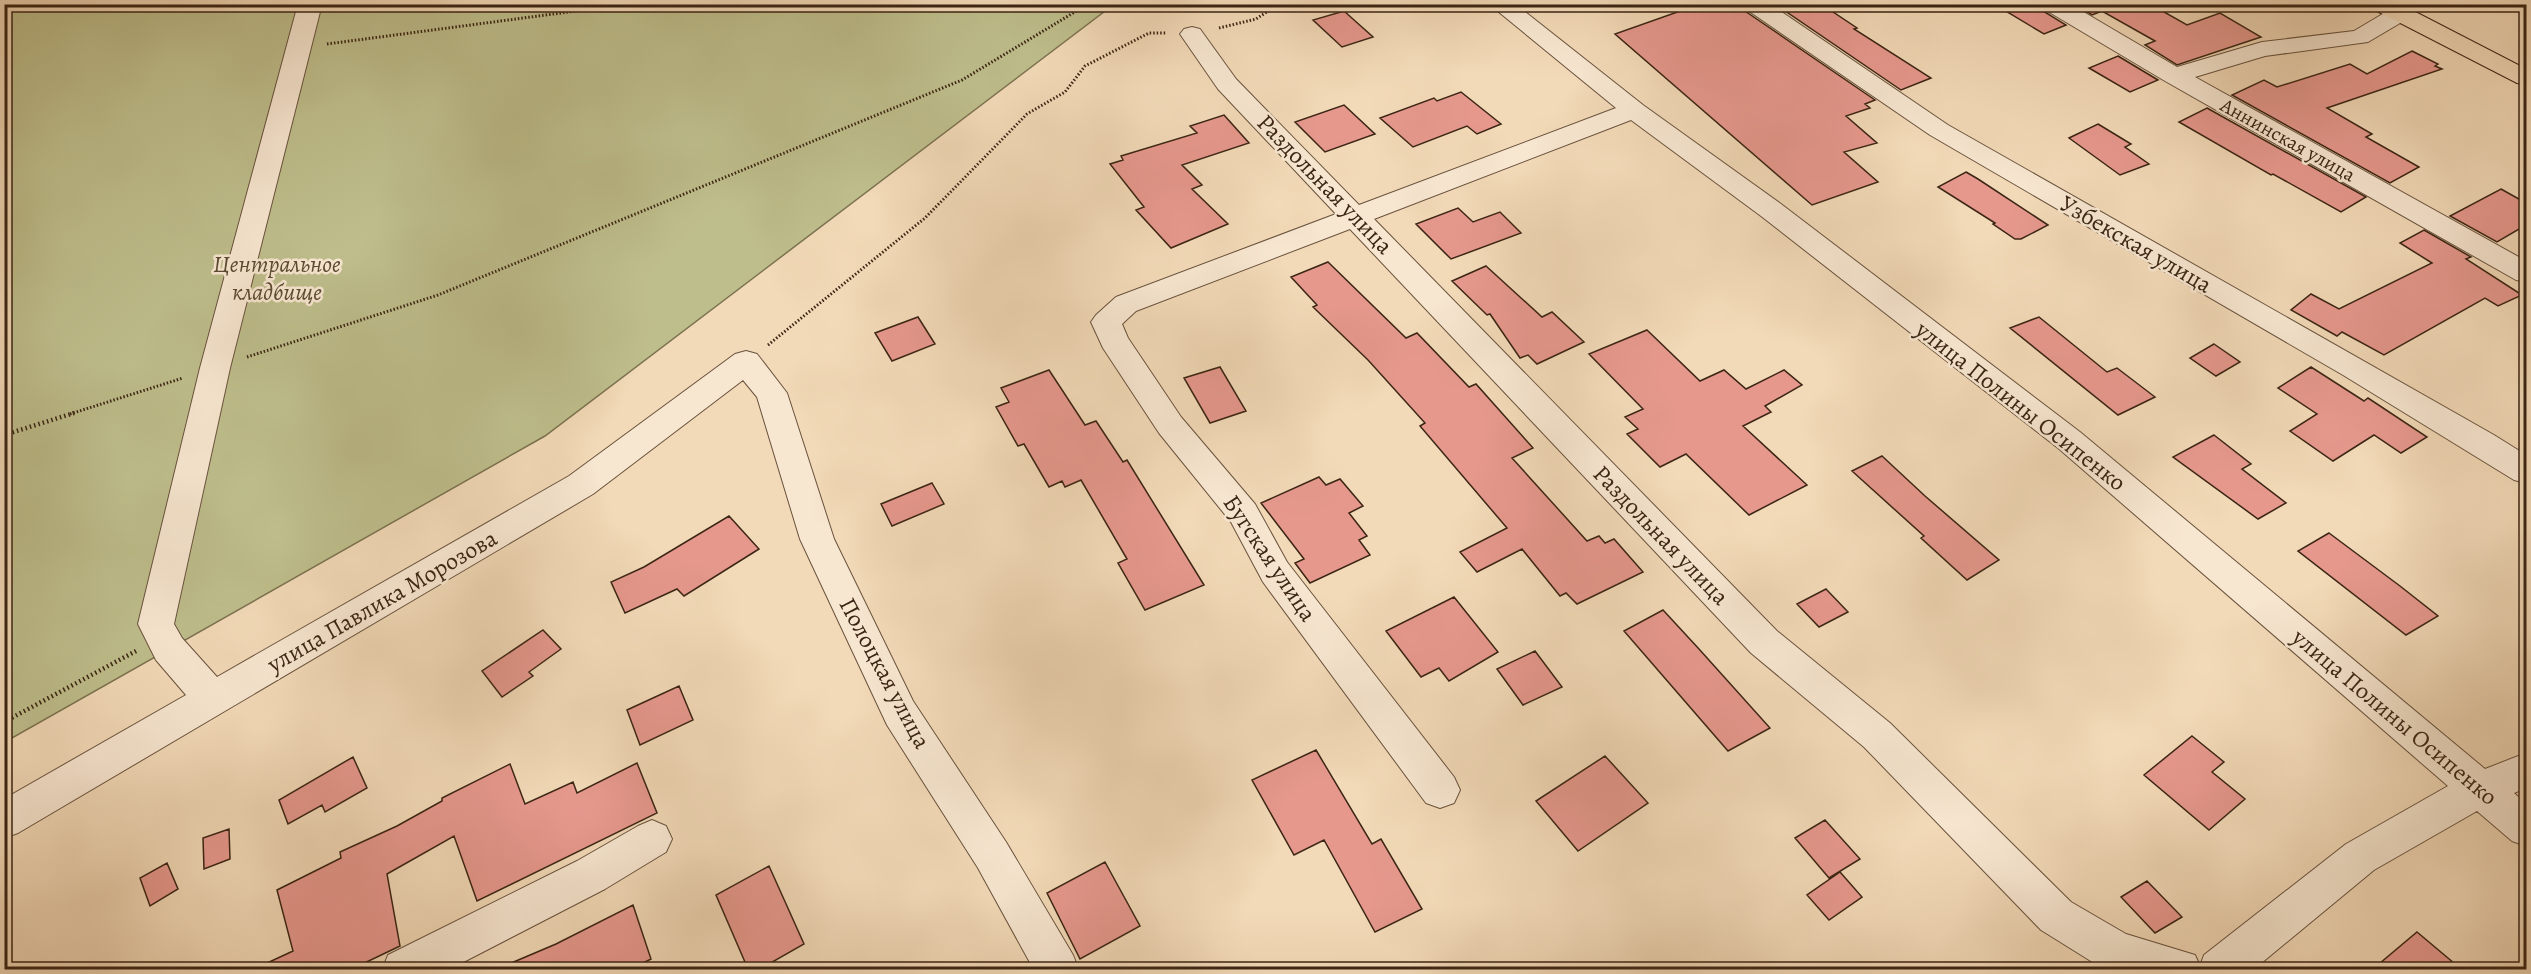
<svg xmlns="http://www.w3.org/2000/svg" width="2531" height="974" font-family="Alegreya,serif">
  <style>
    .green { fill: #bebe8c; stroke: #7c7250; stroke-width: 1.5 }
    .building { fill: #e6988d; stroke: #3b2514; stroke-width: 1.5 }
    .lines { fill: none; stroke-linecap: round; stroke-linejoin: round }
    .minor-casing { stroke: #69523d; stroke-width: 2 }
    .major-casing { stroke: #3b2514; stroke-width: 2 }
    .path-far1 { stroke: #3b2514; stroke-width: 3; stroke-dasharray: 1.5 2; stroke-linecap: butt }
    .path { stroke: #3b2514; stroke-width: 4.5; stroke-dasharray: 1.5 3; stroke-linecap: butt }
    .minor { fill: #f7e6d0; fill-rule: evenodd }
    .major { fill: #f2d9b7; fill-rule: evenodd }
    .labels { text-anchor: middle; dominant-baseline: central; stroke-width: 5; stroke-linejoin: round; paint-order: stroke }
    .far-street-label { font-size: 20px; fill: #3b2514; stroke: #f7e6d0 }
    .street-label { font-size: 24px; fill: #3b2514; stroke: #f7e6d0 }
    .park-label { font-size: 24px; font-style: italic; fill: #5c4b32; stroke: #f7e6d0 }
  </style>
  <rect width="100%" height="100%" fill="#f2d9b7"/>
  <filter id="stains"><feTurbulence type="fractalNoise" baseFrequency=".00333" numOctaves="4"/><feColorMatrix values="0 0 0 0 .2 0 0 0 0 .09 0 0 0 0 .02 0 0 0 .5 -.17"/></filter>
  <radialGradient id="worn" r=".72"><stop offset=".6" stop-color="#630" stop-opacity="0"/><stop offset="1" stop-color="#630" stop-opacity=".3"/></radialGradient>
  <path class="green" d="M 5,5 L 1113,5 L 545,436 L 5,742 Z"/>
  <path class="building" d="M 1700,4 L 1741,4 L 1745,11 L 1875,100 L 1865,104 L 1870,108 L 1846,116 L 1877,143 L 1844,152 L 1878,182 L 1812,205 L 1615,34 Z
    M 1775,4 L 1821,4 L 1857,28 L 1854,29 L 1931,78 L 1901,90 Z
    M 1994,4 L 2039,4 L 2043,11 L 2066,25 L 2044,34 Z
    M 2075,4 L 2150,4 L 2187,25 L 2220,13 L 2261,37 L 2177,65 L 2145,45 L 2155,41 L 2102,11 L 2092,15 Z
    M 1344,11 L 1373,37 L 1342,47 L 1313,20 Z
    M 2412,51 L 2438,64 L 2435,66 L 2442,69 L 2327,108 L 2372,134 L 2366,137 L 2419,167 L 2390,183 L 2232,95 L 2264,80 L 2277,87 L 2350,64 L 2367,74 Z
    M 2118,56 L 2158,80 L 2130,92 L 2089,68 Z
    M 1461,92 L 1501,124 L 1477,134 L 1467,126 L 1413,147 L 1380,118 L 1434,98 L 1437,101 Z
    M 1344,105 L 1375,134 L 1325,152 L 1295,122 Z
    M 2207,108 L 2366,197 L 2341,212 L 2273,174 L 2271,175 L 2179,122 Z
    M 1224,115 L 1249,143 L 1182,165 L 1202,185 L 1192,189 L 1228,224 L 1171,248 L 1136,210 L 1144,207 L 1110,164 L 1123,160 L 1121,156 L 1197,133 L 1190,126 Z
    M 2098,124 L 2131,144 L 2125,147 L 2149,164 L 2120,175 L 2069,138 Z
    M 1966,172 L 1978,179 L 2048,225 L 2021,239 L 2015,239 L 1993,224 L 1995,223 L 1938,187 Z
    M 2501,189 L 2526,203 L 2526,225 L 2497,242 L 2450,216 Z
    M 1458,208 L 1473,222 L 1500,212 L 1521,233 L 1451,259 L 1416,224 Z
    M 2424,230 L 2471,257 L 2466,259 L 2522,295 L 2498,306 L 2485,298 L 2384,355 L 2342,332 L 2337,336 L 2291,310 L 2311,294 L 2339,309 L 2432,263 L 2400,243 Z
    M 1328,262 L 1406,338 L 1417,333 L 1469,387 L 1476,384 L 1533,448 L 1512,458 L 1587,541 L 1599,536 L 1605,543 L 1614,539 L 1643,572 L 1577,604 L 1566,593 L 1560,596 L 1522,549 L 1477,572 L 1460,552 L 1507,528 L 1420,426 L 1425,423 L 1368,360 L 1313,307 L 1317,305 L 1291,277 Z
    M 1486,266 L 1542,317 L 1552,312 L 1584,342 L 1537,364 L 1528,355 L 1520,358 L 1490,314 L 1487,315 L 1452,281 Z
    M 918,317 L 935,344 L 892,361 L 875,333 Z
    M 2039,317 L 2107,372 L 2117,368 L 2155,397 L 2118,415 L 2010,328 Z
    M 1647,330 L 1700,381 L 1724,370 L 1746,389 L 1784,370 L 1802,385 L 1765,406 L 1771,412 L 1743,426 L 1807,485 L 1749,515 L 1686,454 L 1660,467 L 1627,434 L 1638,429 L 1625,417 L 1643,409 L 1589,354 Z
    M 2214,344 L 2240,362 L 2216,376 L 2190,358 Z
    M 1220,367 L 1246,411 L 1210,423 L 1184,378 Z
    M 2311,367 L 2364,401 L 2368,398 L 2427,437 L 2401,453 L 2374,435 L 2333,461 L 2290,431 L 2317,414 L 2278,388 Z
    M 1049,370 L 1085,425 L 1096,421 L 1123,462 L 1127,460 L 1204,585 L 1145,610 L 1118,563 L 1127,559 L 1081,480 L 1065,487 L 1062,481 L 1049,487 L 1024,444 L 1018,446 L 996,407 L 1009,402 L 1001,388 Z
    M 2214,435 L 2251,464 L 2242,469 L 2286,503 L 2258,519 L 2173,457 Z
    M 1882,456 L 1925,496 L 1999,560 L 1967,580 L 1921,538 L 1924,536 L 1852,471 Z
    M 1319,477 L 1326,485 L 1340,479 L 1363,506 L 1349,513 L 1367,536 L 1359,540 L 1370,555 L 1310,583 L 1295,563 L 1304,559 L 1261,503 Z
    M 932,483 L 944,504 L 892,526 L 881,504 Z
    M 729,516 L 759,549 L 684,596 L 677,589 L 625,613 L 611,582 L 644,567 Z
    M 2329,533 L 2400,586 L 2438,616 L 2406,635 L 2298,551 Z
    M 1826,589 L 1848,612 L 1819,627 L 1797,604 Z
    M 1454,597 L 1498,652 L 1449,681 L 1439,668 L 1421,677 L 1386,631 Z
    M 1663,610 L 1699,649 L 1770,728 L 1728,751 L 1624,631 Z
    M 543,630 L 561,649 L 529,672 L 533,676 L 502,697 L 482,671 Z
    M 1535,651 L 1562,687 L 1523,705 L 1497,669 Z
    M 679,686 L 693,720 L 640,745 L 627,710 Z
    M 2192,736 L 2224,762 L 2212,772 L 2245,799 L 2209,830 L 2144,775 Z
    M 1316,750 L 1372,844 L 1381,839 L 1422,909 L 1375,932 L 1324,840 L 1294,855 L 1252,780 Z
    M 1605,756 L 1648,803 L 1578,851 L 1536,801 Z
    M 353,757 L 367,788 L 325,812 L 322,805 L 288,824 L 279,800 Z
    M 637,763 L 657,813 L 477,901 L 454,836 L 387,874 L 400,946 L 352,969 L 254,969 L 293,951 L 277,890 L 341,858 L 340,852 L 397,826 L 442,801 L 442,798 L 510,764 L 525,804 L 573,782 L 577,793 Z
    M 1825,820 L 1860,859 L 1829,878 L 1795,838 Z
    M 229,829 L 230,859 L 204,869 L 203,838 Z
    M 1105,862 L 1140,926 L 1080,959 L 1047,893 Z
    M 167,863 L 178,889 L 150,906 L 140,878 Z
    M 769,866 L 804,944 L 760,969 L 748,969 L 716,895 Z
    M 1840,872 L 1862,897 L 1829,920 L 1807,895 Z
    M 2147,881 L 2182,917 L 2155,933 L 2121,897 Z
    M 633,905 L 651,959 L 631,969 L 497,969 L 556,944 Z
    M 2417,932 L 2461,969 L 2373,969 Z"/>
  <g class="lines">
    <g class="minor-casing">
      <path id="minor" d="M 298,4 L 322,4 L 230,368 L 174,624 L 182,638 L 217,677 L 569,476 L 735,354 L 746,351 L 757,354 L 787,393 L 834,539 L 913,701 L 1006,842 L 1073,955 L 1079,970 L 1034,970 L 978,868 L 887,725 L 800,539 L 757,397 L 743,380 L 593,494 L 18,833 L 4,838 L 4,799 L 186,695 L 156,660 L 138,624 L 200,368 Z
        M 1489,4 L 1515,4 L 1643,105 L 1781,204 L 2080,432 L 2485,769 L 2526,753 L 2526,788 L 2514,793 L 2526,804 L 2526,846 L 2512,841 L 2477,811 L 2374,870 L 2253,970 L 2102,968 L 2041,930 L 1864,747 L 1751,653 L 1350,229 L 1136,311 L 1122,324 L 1128,338 L 1181,417 L 1255,504 L 1287,562 L 1454,777 L 1460,790 L 1454,803 L 1440,808 L 1426,803 L 1263,582 L 1231,522 L 1159,433 L 1103,348 L 1091,322 L 1096,315 L 1116,297 L 1336,214 L 1218,89 L 1180,34 L 1184,29 L 1192,27 L 1200,29 L 1236,79 L 1359,205 L 1616,108 ZM 1631,120 L 1761,216 L 2058,448 L 2448,786 L 2346,844 L 2204,955 L 2200,966 L 2195,955 L 2126,934 L 2071,902 L 1890,723 L 1777,631 L 1374,219 Z
        M 1743,4 L 1770,4 L 1948,125 L 2494,435 L 2526,455 L 2526,483 L 2514,480 L 2343,375 L 1930,135 L 1746,9 Z
        M 2041,4 L 2070,4 L 2177,67 L 2262,42 L 2354,31 L 2391,9 L 2399,7 L 2407,9 L 2411,14 L 2407,19 L 2368,42 L 2265,56 L 2195,77 L 2526,261 L 2526,282 L 2516,280 L 2165,81 L 2044,9 Z
        M 652,820 L 666,826 L 672,839 L 666,852 L 605,889 L 448,970 L 382,970 L 388,955 L 577,861 L 638,826 Z"/>
    </g>
    <g class="major-casing">
      <path id="major" d="M 2370,4 L 2400,4 L 2526,69 L 2526,85 L 2517,83 L 2373,9 Z"/>
    </g>
    <path class="path-far1" d="M 1219,28 L 1256,19 L 1279,4
      M 327,44 L 629,4
      M 768,345 L 925,218 L 1027,114 L 1065,92 L 1085,66 L 1149,33 L 1167,33
      M 247,357 L 438,295 L 962,80 L 1088,4
      M 70,414 L 183,378"/>
    <path class="path" d="M 4,435 L 74,413
      M 4,722 L 136,651"/>
    <use href="#minor" class="minor"/>
    <use href="#major" class="major"/>
  </g>
  <g class="labels">
    <g class="far-street-label">
      <text transform="translate(2288 140) rotate(29)">Аннинская улица</text>
    </g>
    <g class="street-label">
      <text transform="translate(1325 184) rotate(46)">Раздольная улица</text>
      <text transform="translate(2136 244) rotate(30)">Узбекская улица</text>
      <text transform="translate(2021 406) rotate(38)">улица Полины Осипенко</text>
      <text transform="translate(1661 535) rotate(46)">Раздольная улица</text>
      <text transform="translate(1270 558) rotate(56)">Бугская улица</text>
      <text transform="translate(382 601) rotate(-30)">улица Павлика Морозова</text>
      <text transform="translate(885 673) rotate(62)">Полоцкая улица</text>
      <text transform="translate(2395 717) rotate(40)">улица Полины Осипенко</text>
    </g>
    <g class="park-label">
      <text x="277" y="264">Центральное<tspan x="277" dy="28">кладбище</tspan></text>
    </g>
  </g>
  <rect width="2531" height="974" fill="none" stroke="#f2d9b7" stroke-width="24"/>
  <rect x="6" y="6" width="2519" height="962" fill="none" stroke="#3b2514" stroke-width="3"/>
  <rect x="12" y="12" width="2507" height="950" fill="none" stroke="#3b2514" stroke-width="1.5"/>
  <rect width="100%" height="100%" filter="url(#stains)"/>
  <rect width="100%" height="100%" fill="url(#worn)"/>
</svg>
